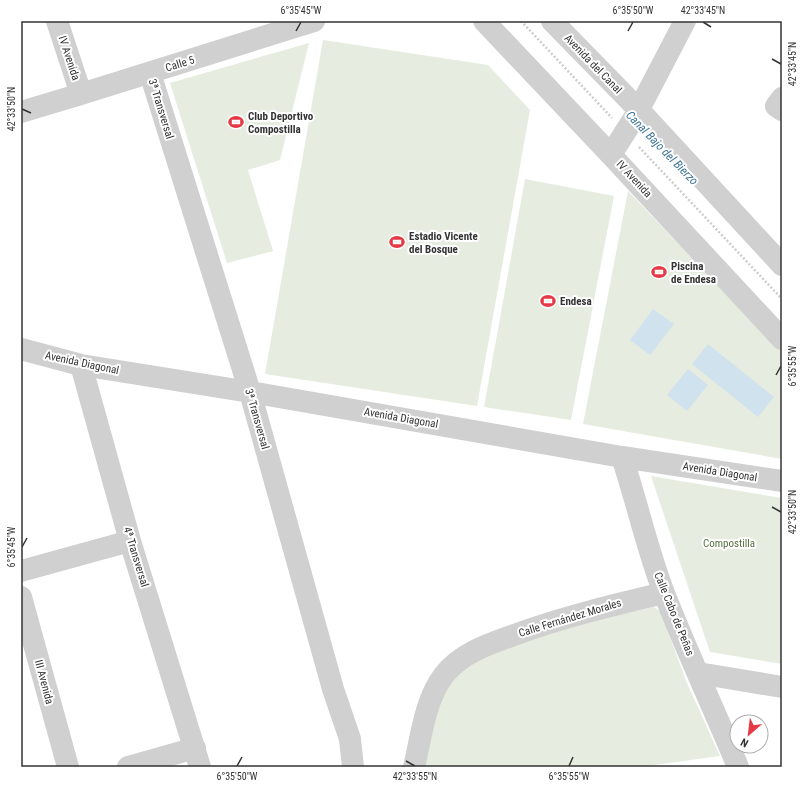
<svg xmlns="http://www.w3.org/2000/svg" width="803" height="788" font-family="'Roboto Condensed',sans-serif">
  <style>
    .green { fill: #e6ecdf }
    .water { fill: #cfe2ee }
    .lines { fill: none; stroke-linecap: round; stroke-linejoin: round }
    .path { stroke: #cdcdcd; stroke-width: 2.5; stroke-dasharray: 2 2; stroke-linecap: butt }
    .minor { stroke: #d0d0d0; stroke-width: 22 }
    .minor-bridge { stroke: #d0d0d0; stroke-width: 22 }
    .ticks { fill: none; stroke: #333; stroke-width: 1.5 }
    .labels { text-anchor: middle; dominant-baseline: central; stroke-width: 4; stroke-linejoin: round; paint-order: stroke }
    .street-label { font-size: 11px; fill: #333; stroke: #fff }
    .poi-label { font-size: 11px; font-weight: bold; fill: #333; stroke: #fff; text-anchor: start }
    .park-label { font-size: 11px; fill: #56703f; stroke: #fff }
    .water-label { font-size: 12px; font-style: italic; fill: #3f7597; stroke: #fff }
    .neatline { fill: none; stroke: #333; stroke-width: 1.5 }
    .ticks-label { font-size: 10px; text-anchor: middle; fill: #333 }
  </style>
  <rect width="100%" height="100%" fill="#fff"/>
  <path class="green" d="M 323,40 L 488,65 L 530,110 L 477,406 L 265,374 Z
    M 309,43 L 280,160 L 248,170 L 273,251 L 227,263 L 170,83 Z
    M 525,179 L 614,196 L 571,420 L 484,407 Z
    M 628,191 L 782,352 L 782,459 L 583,424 Z
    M 651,476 L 782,498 L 782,664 L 710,652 Z
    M 654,607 L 661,612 L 686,681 L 720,756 L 640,767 L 422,767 L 438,702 L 452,681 L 470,664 L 513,645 L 598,619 Z"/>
  <path class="water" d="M 653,309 L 674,324 L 650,355 L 630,340 Z
    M 708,344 L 774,397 L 758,417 L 692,364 Z
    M 688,369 L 708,385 L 687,411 L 667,395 Z"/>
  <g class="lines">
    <path class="path" d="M 521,21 L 612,118
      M 639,147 L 782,299"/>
    <path class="minor" d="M 57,21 L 81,94
      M 484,21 L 611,155 L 782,339
      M 552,21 L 639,110 L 782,265
      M 150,73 L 250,392 L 333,689 L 350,739 L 353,767
      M 782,98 L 776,106 L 782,110
      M 21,112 L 81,94 L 314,21
      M 636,115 L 685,21
      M 21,349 L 81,365 L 250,392 L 622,457 L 782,481
      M 81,365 L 130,541 L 200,767
      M 622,457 C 637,502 647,549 664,593 C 687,652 714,709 738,767
      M 21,571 L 130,541
      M 21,597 L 68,767
      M 698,673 L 782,687
      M 128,767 L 195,748
      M 414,767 C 421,738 425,699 444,675 C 461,653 489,644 514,635 C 563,617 613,605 664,593"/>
    <path class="minor-bridge" d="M 617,145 L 636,115"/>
  </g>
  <path class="ticks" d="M 703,22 L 711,27M 296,31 L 301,22M 628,31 L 633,22M 772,59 L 781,64M 22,109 L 31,113M 776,375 L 781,366M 772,507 L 781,512M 22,547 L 27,538M 406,761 L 415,766M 237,766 L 242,757M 569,766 L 573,757"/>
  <defs>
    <g id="stadium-bare" transform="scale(1.2)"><path d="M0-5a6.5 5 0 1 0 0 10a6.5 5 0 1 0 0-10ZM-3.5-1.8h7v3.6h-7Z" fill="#e63946" stroke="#fff" stroke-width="2.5" paint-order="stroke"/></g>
  </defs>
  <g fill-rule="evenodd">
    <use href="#stadium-bare" x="236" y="122"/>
    <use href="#stadium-bare" x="397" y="242"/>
    <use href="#stadium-bare" x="659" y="272"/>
    <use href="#stadium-bare" x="548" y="301"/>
  </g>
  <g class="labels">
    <g class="street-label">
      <text transform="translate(69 58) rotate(72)">IV Avenida</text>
      <text transform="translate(180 64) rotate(-17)">Calle 5</text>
      <text transform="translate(593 64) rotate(46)">Avenida del Canal</text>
      <text transform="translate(161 109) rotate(73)">3ª Transversal</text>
      <text transform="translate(634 179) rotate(47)">IV Avenida</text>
      <text transform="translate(82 363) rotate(12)">Avenida Diagonal</text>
      <text transform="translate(401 418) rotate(10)">Avenida Diagonal</text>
      <text transform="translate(257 419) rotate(74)">3ª Transversal</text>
      <text transform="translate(720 472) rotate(9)">Avenida Diagonal</text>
      <text transform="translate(136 557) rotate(73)">4ª Transversal</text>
      <text transform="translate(674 614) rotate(68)">Calle Cabo de Peñas</text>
      <text transform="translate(570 618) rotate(-17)">Calle Fernández Morales</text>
      <text transform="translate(44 682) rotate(75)">III Avenida</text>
    </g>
    <g class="poi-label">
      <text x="248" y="116">Club Deportivo<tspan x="248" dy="13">Compostilla</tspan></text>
      <text x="409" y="236">Estadio Vicente<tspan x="409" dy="13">del Bosque</tspan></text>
      <text x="671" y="266">Piscina<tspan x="671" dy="13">de Endesa</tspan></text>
      <text x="560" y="301">Endesa</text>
    </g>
    <g class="park-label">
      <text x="729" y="543">Compostilla</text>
    </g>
    <g class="water-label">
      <text transform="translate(662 148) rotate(46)">Canal Bajo del Bierzo</text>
    </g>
  </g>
  <rect width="803" height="788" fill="none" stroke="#ffffff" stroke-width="44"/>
  <g transform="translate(749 734) rotate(208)"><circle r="19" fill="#ffffff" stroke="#adadad"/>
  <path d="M0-3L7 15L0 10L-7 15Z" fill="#e63946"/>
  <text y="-6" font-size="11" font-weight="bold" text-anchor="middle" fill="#333333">N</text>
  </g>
  <rect x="22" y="22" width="759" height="744" class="neatline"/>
  <g class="ticks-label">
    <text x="301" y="14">6°35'45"W</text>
    <text x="633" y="14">6°35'50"W</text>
    <text x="703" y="14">42°33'45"N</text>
    <text transform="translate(792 64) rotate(-90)" y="4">42°33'45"N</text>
    <text transform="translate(11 109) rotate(-90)" y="4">42°33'50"N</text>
    <text transform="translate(792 366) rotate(-90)" y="4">6°35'55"W</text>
    <text transform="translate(792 512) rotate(-90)" y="4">42°33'50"N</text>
    <text transform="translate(11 547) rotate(-90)" y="4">6°35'45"W</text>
    <text x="237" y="780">6°35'50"W</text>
    <text x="415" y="780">42°33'55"N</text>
    <text x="569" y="780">6°35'55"W</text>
  </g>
</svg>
